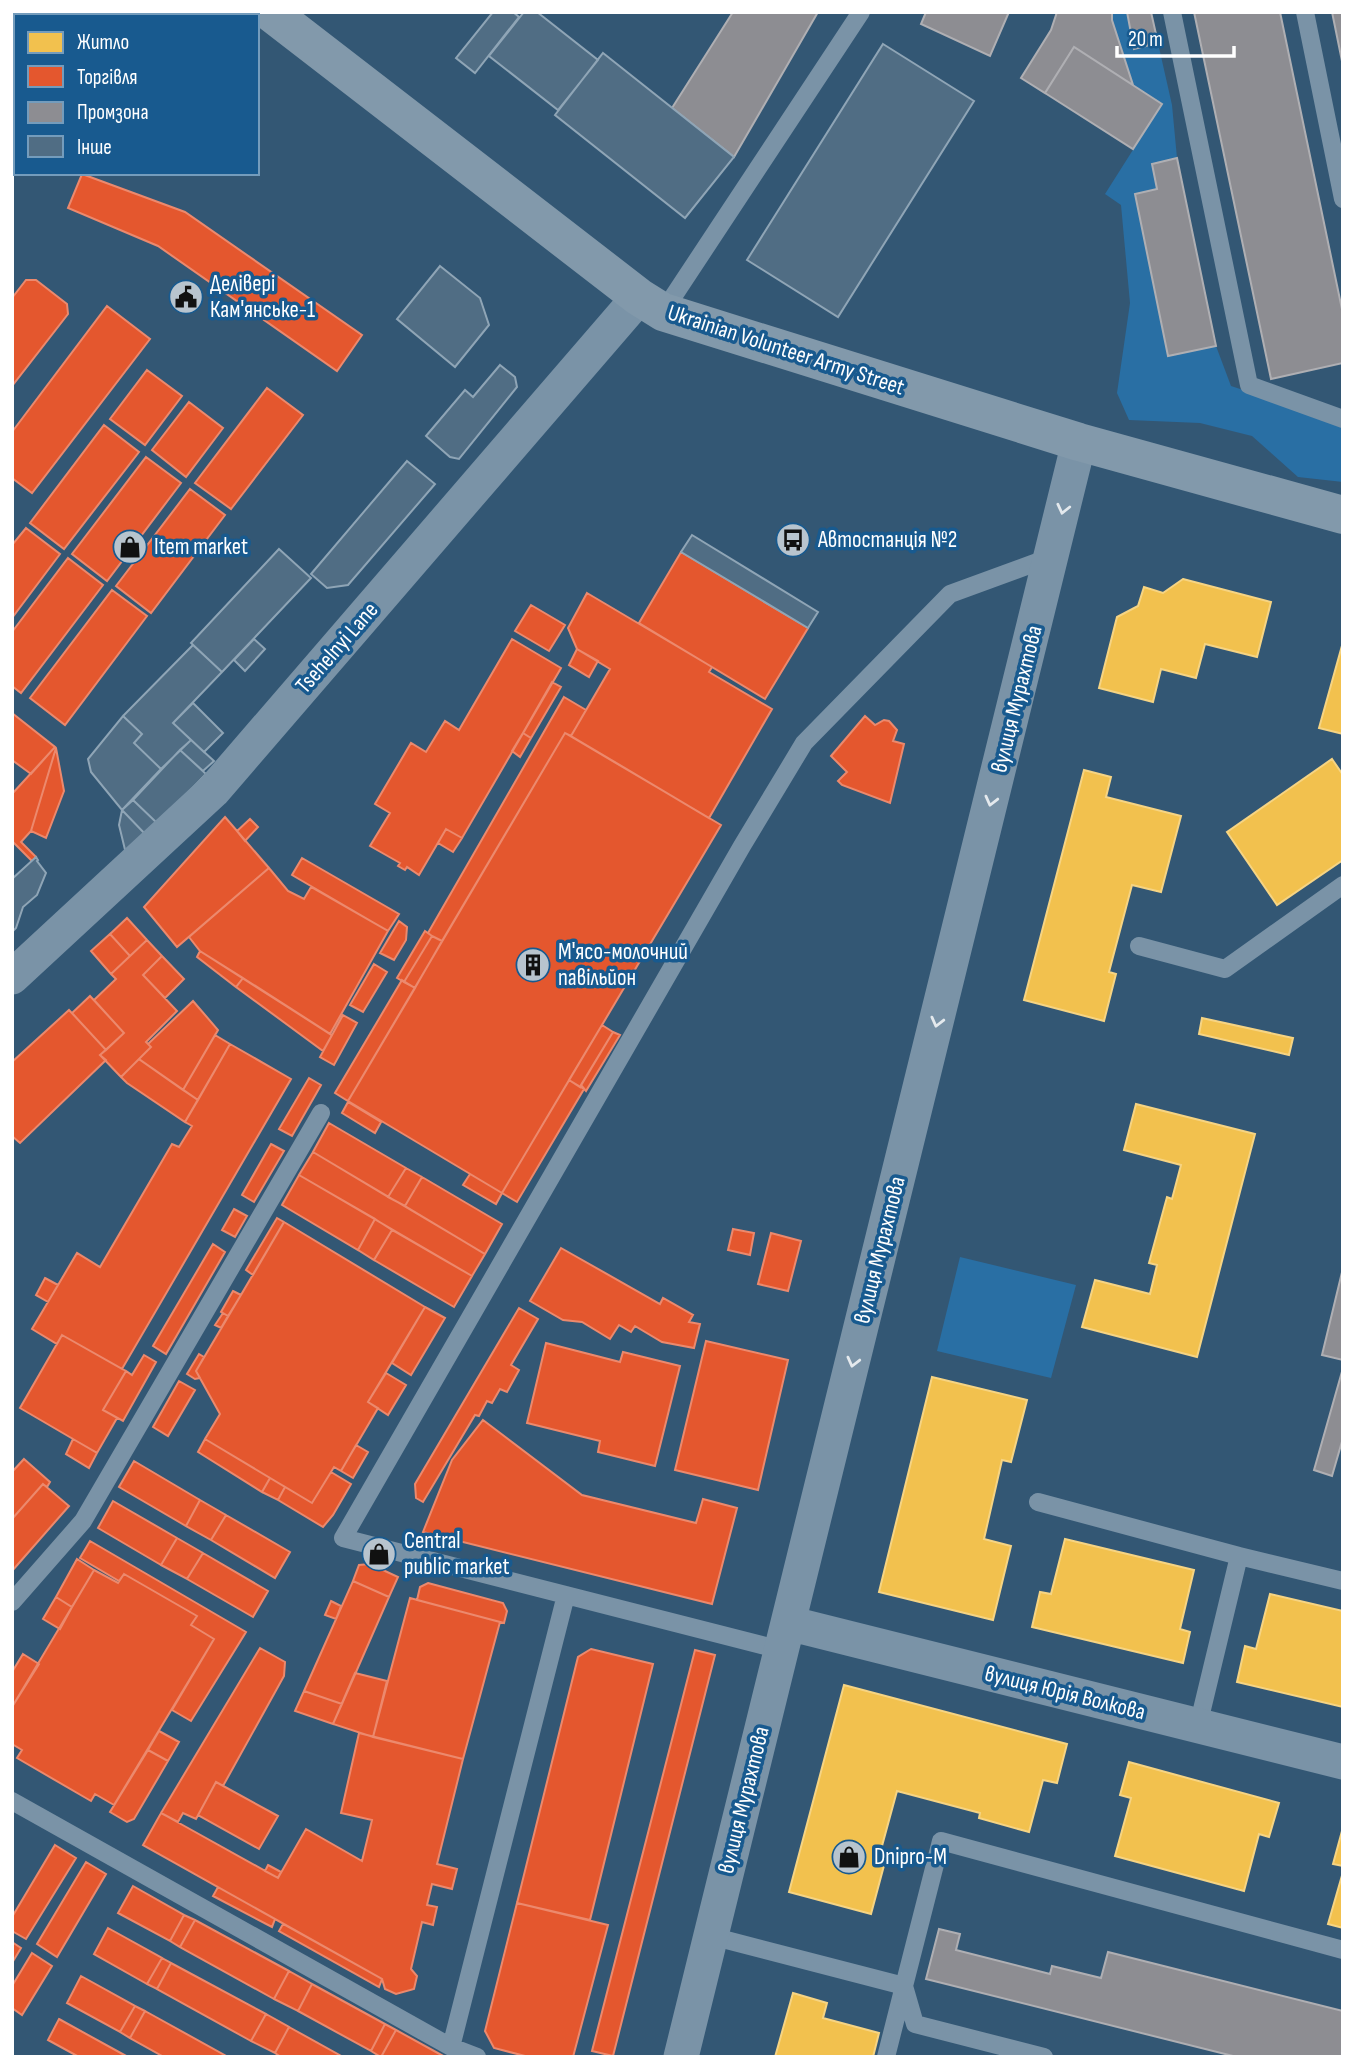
<svg xmlns="http://www.w3.org/2000/svg" width="1355" height="2069" font-family="'Sofia Sans Condensed',sans-serif">
  <style>
    .green { fill: #296fa4 }
    .homes { fill: #f2c14e; stroke: #f6d483; stroke-width: 2 }
    .shops { fill: #e4572e; stroke: #ec896d; stroke-width: 2 }
    .industry { fill: #8d8d92; stroke: #afafb3; stroke-width: 2 }
    .building { fill: #506d84; stroke: #8fa5b6; stroke-width: 2 }
    .lines { fill: none; stroke-linecap: round; stroke-linejoin: round }
    .lane { stroke: #7a93a7; stroke-width: 18 }
    .street { stroke: #7a93a7; stroke-width: 35 }
    .secondary { stroke: #8299ab; stroke-width: 38 }
    .oneway { stroke: #e4e9ed }
    .labels { text-anchor: middle; dominant-baseline: central; stroke-width: 7; stroke-linejoin: round; paint-order: stroke }
    .poi-label { font-size: 23px; fill: #fff; stroke: #185a8f; text-anchor: start }
    .street-label { font-size: 23px; fill: #fff; stroke: #185a8f }
  </style>
  <rect width="100%" height="100%" fill="#335774"/>
  <path class="green" d="M 1112,12 L 1127,12 L 1134,48 L 1158,43 L 1172,105 L 1177,158 L 1152,164 L 1157,189 L 1135,194 L 1168,356 L 1216,346 L 1231,386 L 1343,423 L 1343,482 L 1298,477 L 1252,436 L 1200,423 L 1129,420 L 1117,393 L 1130,303 L 1121,205 L 1105,194 L 1162,104 L 1133,85 L 1112,20 Z
    M 960,1257 L 1076,1285 L 1051,1378 L 937,1351 Z"/>
  <path class="homes" d="M 1183,579 L 1271,602 L 1257,657 L 1205,644 L 1196,678 L 1161,669 L 1153,702 L 1099,688 L 1117,617 L 1138,606 L 1144,587 L 1163,593 Z
    M 1343,642 L 1343,734 L 1319,728 Z
    M 1332,759 L 1343,775 L 1343,860 L 1277,905 L 1227,832 Z
    M 1084,770 L 1111,777 L 1106,797 L 1181,816 L 1161,892 L 1132,885 L 1109,972 L 1116,974 L 1104,1021 L 1024,1000 Z
    M 1202,1018 L 1293,1038 L 1289,1055 L 1199,1034 Z
    M 1136,1104 L 1255,1134 L 1197,1357 L 1082,1327 L 1095,1280 L 1150,1294 L 1157,1265 L 1149,1263 L 1167,1197 L 1172,1199 L 1181,1165 L 1124,1150 Z
    M 932,1377 L 1027,1400 L 1011,1462 L 1002,1460 L 984,1539 L 1011,1546 L 993,1620 L 879,1592 Z
    M 1065,1539 L 1194,1570 L 1180,1629 L 1190,1632 L 1183,1663 L 1032,1627 L 1040,1592 L 1051,1594 Z
    M 1270,1594 L 1343,1611 L 1343,1707 L 1237,1682 L 1245,1646 L 1256,1649 Z
    M 844,1685 L 1067,1744 L 1057,1783 L 1043,1780 L 1029,1832 L 979,1818 L 980,1813 L 897,1791 L 879,1857 L 886,1858 L 871,1914 L 789,1892 Z
    M 1129,1762 L 1279,1803 L 1269,1837 L 1259,1834 L 1244,1891 L 1115,1856 L 1131,1798 L 1120,1795 Z
    M 1342,1831 L 1343,1831 L 1343,1866 L 1333,1864 Z
    M 1343,1872 L 1343,1928 L 1328,1924 Z
    M 793,1993 L 827,2003 L 823,2018 L 879,2033 L 873,2057 L 775,2057 Z"/>
  <path class="shops" d="M 82,174 L 185,212 L 362,335 L 337,371 L 158,246 L 68,208 Z
    M 26,280 L 36,280 L 67,304 L 68,314 L 12,386 L 12,298 Z
    M 107,306 L 150,339 L 32,493 L 12,478 L 12,432 Z
    M 147,370 L 182,396 L 145,445 L 110,419 Z
    M 267,388 L 303,415 L 231,509 L 195,483 Z
    M 189,402 L 223,428 L 186,477 L 152,450 Z
    M 104,425 L 139,452 L 64,549 L 30,523 Z
    M 146,457 L 181,483 L 107,581 L 72,554 Z
    M 190,489 L 225,515 L 151,613 L 116,586 Z
    M 26,528 L 60,554 L 12,618 L 12,545 Z
    M 681,552 L 808,628 L 765,699 L 639,623 Z
    M 68,558 L 103,585 L 21,693 L 12,686 L 12,632 Z
    M 112,590 L 147,616 L 65,725 L 30,698 Z
    M 587,593 L 712,667 L 709,672 L 772,709 L 709,818 L 571,736 L 610,669 L 577,649 L 568,628 Z
    M 531,605 L 565,625 L 549,651 L 515,631 Z
    M 512,639 L 561,668 L 462,838 L 446,829 L 419,875 L 407,867 L 405,870 L 398,866 L 400,863 L 370,846 L 390,813 L 375,804 L 411,743 L 426,752 L 445,721 L 459,730 Z
    M 577,649 L 598,661 L 589,677 L 569,665 Z
    M 552,682 L 561,687 L 531,738 L 523,733 Z
    M 564,697 L 586,710 L 571,736 L 565,733 L 442,941 L 432,936 L 428,933 Z
    M 12,713 L 55,747 L 31,774 L 12,760 Z
    M 865,716 L 875,725 L 884,720 L 889,721 L 897,730 L 893,741 L 904,744 L 890,803 L 842,785 L 838,781 L 847,772 L 831,756 Z
    M 523,733 L 531,738 L 520,757 L 512,751 Z
    M 565,733 L 721,825 L 502,1193 L 348,1101 Z
    M 55,747 L 56,748 L 31,831 L 21,842 L 36,857 L 32,861 L 12,841 L 12,794 Z
    M 56,748 L 64,791 L 46,838 L 31,831 Z
    M 225,817 L 269,868 L 177,947 L 144,907 Z
    M 250,819 L 258,827 L 245,841 L 237,831 Z
    M 446,829 L 462,838 L 453,852 L 438,843 Z
    M 302,858 L 399,914 L 388,931 L 292,875 Z
    M 269,868 L 288,891 L 304,899 L 311,887 L 388,931 L 330,1034 L 200,951 L 189,937 Z
    M 127,918 L 147,940 L 130,956 L 110,934 Z
    M 399,921 L 407,927 L 406,940 L 394,960 L 380,953 Z
    M 425,931 L 432,936 L 404,982 L 397,978 Z
    M 110,934 L 130,956 L 111,974 L 91,951 Z
    M 432,936 L 442,941 L 415,988 L 404,982 Z
    M 147,940 L 162,956 L 143,975 L 177,1011 L 146,1042 L 151,1047 L 121,1077 L 100,1055 L 124,1033 L 94,1000 L 116,979 L 111,974 Z
    M 200,951 L 243,978 L 236,987 L 197,957 Z
    M 162,956 L 184,979 L 165,998 L 143,975 Z
    M 374,964 L 387,972 L 363,1012 L 350,1005 Z
    M 243,978 L 332,1035 L 323,1051 L 236,987 Z
    M 402,980 L 415,988 L 348,1101 L 335,1093 Z
    M 90,996 L 124,1033 L 106,1050 L 72,1013 Z
    M 193,1001 L 218,1030 L 183,1090 L 139,1059 L 151,1047 L 148,1044 Z
    M 69,1010 L 106,1050 L 100,1055 L 106,1060 L 20,1143 L 12,1136 L 12,1062 Z
    M 343,1015 L 357,1023 L 334,1065 L 320,1057 Z
    M 602,1025 L 613,1032 L 580,1087 L 569,1080 Z
    M 613,1032 L 620,1035 L 586,1091 L 581,1085 Z
    M 215,1035 L 230,1044 L 198,1100 L 183,1090 Z
    M 230,1044 L 291,1079 L 122,1369 L 62,1335 L 57,1344 L 32,1329 L 77,1253 L 100,1267 L 172,1144 L 179,1147 L 192,1126 L 185,1122 Z
    M 139,1059 L 198,1100 L 185,1122 L 127,1083 L 121,1077 Z
    M 309,1078 L 321,1085 L 292,1136 L 279,1129 Z
    M 569,1080 L 584,1089 L 517,1202 L 502,1193 Z
    M 348,1102 L 381,1122 L 375,1133 L 342,1113 Z
    M 329,1123 L 406,1168 L 388,1197 L 313,1152 Z
    M 271,1144 L 284,1151 L 254,1202 L 242,1195 Z
    M 313,1152 L 485,1254 L 472,1276 L 299,1175 Z
    M 406,1168 L 422,1177 L 405,1206 L 388,1197 Z
    M 470,1174 L 502,1193 L 496,1204 L 463,1185 Z
    M 299,1175 L 375,1219 L 358,1250 L 282,1205 Z
    M 422,1177 L 502,1224 L 485,1254 L 405,1206 Z
    M 234,1209 L 247,1216 L 235,1237 L 222,1230 Z
    M 277,1218 L 284,1222 L 253,1275 L 246,1270 Z
    M 375,1219 L 392,1230 L 374,1260 L 358,1250 Z
    M 284,1222 L 425,1307 L 368,1402 L 378,1408 L 341,1471 L 334,1467 L 312,1503 L 205,1439 L 220,1414 L 196,1371 Z
    M 733,1229 L 754,1233 L 750,1255 L 728,1250 Z
    M 392,1230 L 472,1276 L 454,1307 L 374,1260 Z
    M 771,1233 L 801,1241 L 788,1291 L 758,1284 Z
    M 213,1244 L 225,1252 L 166,1354 L 153,1346 Z
    M 561,1248 L 660,1304 L 663,1298 L 693,1315 L 689,1322 L 700,1324 L 694,1348 L 662,1342 L 635,1326 L 631,1332 L 619,1325 L 610,1339 L 582,1322 L 563,1320 L 530,1301 Z
    M 45,1278 L 58,1285 L 48,1302 L 36,1295 Z
    M 233,1291 L 241,1295 L 228,1316 L 221,1312 Z
    M 425,1307 L 445,1318 L 411,1375 L 392,1363 Z
    M 519,1308 L 538,1319 L 511,1365 L 519,1370 L 507,1392 L 500,1389 L 492,1403 L 487,1401 L 479,1416 L 475,1415 L 423,1502 L 416,1498 L 415,1484 Z
    M 223,1313 L 228,1316 L 221,1328 L 215,1325 Z
    M 62,1335 L 126,1371 L 103,1410 L 117,1418 L 97,1453 L 20,1408 Z
    M 706,1341 L 788,1360 L 758,1490 L 675,1470 Z
    M 546,1343 L 620,1362 L 623,1352 L 680,1366 L 655,1466 L 598,1452 L 600,1441 L 527,1423 Z
    M 199,1354 L 204,1357 L 196,1371 L 200,1378 L 195,1379 L 187,1374 Z
    M 144,1355 L 156,1362 L 123,1421 L 103,1410 L 126,1371 L 132,1375 Z
    M 386,1373 L 406,1385 L 388,1415 L 368,1402 Z
    M 179,1381 L 195,1390 L 168,1436 L 153,1427 Z
    M 483,1420 L 582,1495 L 696,1523 L 703,1499 L 737,1508 L 712,1604 L 423,1532 L 452,1460 Z
    M 73,1439 L 97,1453 L 89,1468 L 66,1454 Z
    M 205,1439 L 270,1478 L 262,1492 L 198,1452 Z
    M 356,1445 L 368,1452 L 353,1478 L 341,1471 Z
    M 24,1459 L 50,1482 L 47,1487 L 43,1484 L 12,1519 L 12,1472 Z
    M 134,1461 L 200,1500 L 186,1526 L 119,1487 Z
    M 331,1472 L 351,1484 L 333,1515 L 323,1527 L 278,1500 L 285,1487 L 312,1503 Z
    M 270,1478 L 285,1487 L 278,1500 L 262,1492 Z
    M 43,1484 L 69,1506 L 12,1571 L 12,1519 Z
    M 200,1500 L 226,1515 L 211,1540 L 186,1526 Z
    M 113,1501 L 177,1538 L 161,1565 L 98,1528 Z
    M 226,1515 L 290,1552 L 275,1578 L 211,1540 Z
    M 177,1538 L 203,1553 L 187,1579 L 161,1565 Z
    M 90,1541 L 246,1632 L 191,1721 L 172,1710 L 214,1639 L 191,1625 L 197,1616 L 124,1574 L 119,1581 L 80,1558 Z
    M 203,1553 L 268,1591 L 253,1617 L 187,1579 Z
    M 77,1559 L 94,1570 L 72,1607 L 56,1597 Z
    M 370,1564 L 398,1577 L 389,1597 L 353,1581 L 359,1565 Z
    M 94,1570 L 118,1583 L 124,1574 L 197,1616 L 191,1625 L 214,1639 L 114,1805 L 95,1794 L 91,1801 L 17,1758 L 22,1750 L 12,1744 L 12,1707 Z
    M 353,1581 L 389,1597 L 342,1704 L 304,1691 Z
    M 428,1583 L 503,1603 L 507,1611 L 504,1623 L 417,1600 L 420,1587 Z
    M 56,1597 L 72,1607 L 60,1629 L 43,1619 Z
    M 410,1598 L 500,1622 L 463,1759 L 373,1737 Z
    M 331,1601 L 341,1606 L 336,1619 L 325,1615 Z
    M 260,1648 L 285,1662 L 284,1676 L 223,1786 L 216,1782 L 196,1819 L 183,1813 L 178,1822 L 161,1813 Z
    M 591,1649 L 653,1664 L 590,1920 L 517,1903 L 578,1657 Z
    M 695,1650 L 715,1655 L 613,2056 L 592,2051 Z
    M 23,1654 L 39,1664 L 12,1707 L 12,1672 Z
    M 355,1673 L 387,1681 L 373,1737 L 333,1724 Z
    M 304,1691 L 342,1704 L 333,1724 L 295,1711 Z
    M 159,1731 L 179,1742 L 168,1761 L 148,1750 Z
    M 359,1733 L 463,1759 L 437,1864 L 457,1869 L 452,1889 L 432,1884 L 427,1905 L 437,1907 L 433,1925 L 422,1922 L 411,1969 L 417,1976 L 414,1989 L 396,1994 L 385,1989 L 382,1979 L 143,1845 L 161,1813 L 278,1878 L 306,1829 L 362,1861 L 372,1820 L 341,1813 Z
    M 148,1750 L 168,1761 L 134,1819 L 127,1822 L 110,1812 Z
    M 216,1782 L 278,1816 L 259,1849 L 198,1815 Z
    M 55,1845 L 76,1858 L 26,1939 L 12,1931 L 12,1917 Z
    M 86,1862 L 106,1874 L 57,1957 L 37,1944 Z
    M 268,1865 L 281,1872 L 278,1878 L 265,1871 Z
    M 133,1886 L 184,1915 L 170,1941 L 118,1913 Z
    M 218,1887 L 275,1919 L 272,1927 L 213,1896 Z
    M 517,1903 L 608,1925 L 573,2057 L 529,2057 L 494,2048 L 485,2031 Z
    M 184,1915 L 195,1920 L 180,1947 L 170,1941 Z
    M 195,1920 L 289,1971 L 274,1999 L 180,1947 Z
    M 283,1924 L 382,1979 L 379,1987 L 279,1931 Z
    M 108,1928 L 162,1958 L 147,1984 L 94,1954 Z
    M 12,1942 L 21,1948 L 12,1963 Z
    M 32,1953 L 52,1966 L 22,2015 L 12,2008 L 12,1986 Z
    M 162,1958 L 171,1963 L 157,1989 L 147,1984 Z
    M 171,1963 L 266,2014 L 251,2041 L 157,1989 Z
    M 289,1971 L 312,1984 L 298,2011 L 274,1999 Z
    M 81,1976 L 135,2006 L 120,2032 L 67,2003 Z
    M 312,1984 L 385,2024 L 371,2051 L 298,2011 Z
    M 135,2006 L 145,2011 L 130,2038 L 120,2032 Z
    M 145,2011 L 228,2057 L 164,2057 L 130,2038 Z
    M 266,2014 L 289,2027 L 275,2053 L 251,2041 Z
    M 59,2019 L 128,2057 L 79,2057 L 48,2040 Z
    M 385,2024 L 396,2030 L 381,2057 L 371,2051 Z
    M 289,2027 L 343,2057 L 281,2057 L 275,2053 Z
    M 396,2030 L 445,2057 L 381,2057 Z"/>
  <path class="industry" d="M 733,12 L 818,12 L 734,157 L 672,108 Z
    M 926,12 L 1009,12 L 990,56 L 921,24 Z
    M 1057,12 L 1112,12 L 1112,20 L 1133,85 L 1074,47 L 1045,93 L 1021,78 L 1051,30 Z
    M 1127,12 L 1151,12 L 1158,43 L 1134,49 Z
    M 1194,12 L 1280,12 L 1343,314 L 1343,363 L 1271,379 Z
    M 1332,12 L 1343,12 L 1343,66 Z
    M 1074,47 L 1162,104 L 1133,149 L 1045,93 Z
    M 1177,158 L 1216,346 L 1168,356 L 1135,194 L 1157,189 L 1152,164 Z
    M 1343,1268 L 1343,1360 L 1322,1355 Z
    M 1343,1368 L 1343,1438 L 1332,1476 L 1314,1470 Z
    M 939,1929 L 960,1934 L 956,1950 L 1050,1974 L 1052,1966 L 1101,1978 L 1108,1952 L 1343,2011 L 1343,2057 L 1237,2057 L 926,1979 Z"/>
  <path class="building" d="M 493,12 L 513,12 L 519,17 L 475,73 L 456,58 Z
    M 524,12 L 537,12 L 598,60 L 558,110 L 489,56 Z
    M 883,44 L 974,101 L 838,317 L 747,260 Z
    M 603,53 L 734,157 L 685,218 L 555,115 Z
    M 440,266 L 480,298 L 489,325 L 455,367 L 397,319 Z
    M 500,365 L 515,377 L 517,387 L 459,459 L 450,457 L 426,436 L 465,390 L 473,397 Z
    M 407,461 L 435,484 L 348,585 L 327,588 L 311,574 Z
    M 692,535 L 818,612 L 808,628 L 681,552 Z
    M 279,549 L 311,578 L 222,672 L 191,643 Z
    M 254,639 L 265,649 L 245,671 L 234,660 Z
    M 193,645 L 222,672 L 173,723 L 191,740 L 161,769 L 134,743 L 142,734 L 123,716 Z
    M 193,703 L 223,733 L 204,752 L 173,723 Z
    M 123,716 L 142,734 L 134,743 L 161,769 L 122,810 L 91,772 L 88,759 Z
    M 191,740 L 214,761 L 203,771 L 180,750 Z
    M 180,750 L 206,774 L 158,824 L 133,800 Z
    M 133,800 L 158,824 L 147,836 L 122,810 Z
    M 122,810 L 147,836 L 127,858 L 119,825 Z
    M 36,857 L 38,860 L 37,861 L 46,873 L 37,895 L 23,907 L 16,928 L 12,932 L 12,879 Z"/>
  <g class="lines">
    <path class="lane" d="M 1172,12 L 1249,385 L 1343,419
      M 1305,12 L 1343,199
      M 663,312 L 861,12
      M 1139,946 L 1225,969 L 1343,885
      M 1038,1502 L 1239,1556 L 1198,1726
      M 1239,1556 L 1343,1581
      M 12,1602 L 83,1521 L 321,1113
      M 781,1650 L 343,1538 L 742,846 L 804,743 L 950,594 L 1051,557
      M 12,1801 L 451,2047 L 477,2057
      M 711,1936 L 904,1986 L 941,1841 L 1343,1950
      M 904,1986 L 915,2024 L 1044,2057
      M 451,2047 L 566,1595
      M 886,2057 L 904,1986"/>
    <path class="street" d="M 12,977 L 213,791 L 639,297
      M 788,1623 L 1343,1762
      M 681,2057 L 1079,442"/>
    <path class="secondary" d="M 270,12 L 639,297 L 663,312 L 1079,442 L 1343,515"/>
  </g>
  <defs><path id="oneway-chevron" d="M-2-3.5L2.5 0L-2 3.5" fill="none" stroke-width="1.6" stroke-linecap="round" stroke-linejoin="round" transform="scale(1.75)"/></defs>
  <g class="oneway">
    <use href="#oneway-chevron" transform="translate(1063 509) rotate(103)"/>
    <use href="#oneway-chevron" transform="translate(991 801) rotate(104)"/>
    <use href="#oneway-chevron" transform="translate(937 1022) rotate(104)"/>
    <use href="#oneway-chevron" transform="translate(853 1362) rotate(104)"/>
  </g>
  <defs>
    <g id="civic-disc" transform="scale(1.75)"><circle r="9.5" fill="#b8c4ce" stroke="#185a8f"/><path d="M-.6-6.5H3V-4.5H.6V-3L4-1V1h2V6H-6V1h2V-1L-.6-3ZM-1.2 2.5V6h2.4V2.5Z" fill="#111"/></g>
    <g id="bus-disc" transform="scale(1.75)"><circle r="9.5" fill="#b8c4ce" stroke="#185a8f"/><path d="M-5-6H5V4H4V6H2V4H-2V6H-4V4H-5ZM-3.5-4V0h7V-4ZM-3.5 1.2v1.5H-2V1.2ZM2 1.2v1.5H3.5V1.2Z" fill="#111"/></g>
    <g id="shop-disc" transform="scale(1.75)"><circle r="9.5" fill="#b8c4ce" stroke="#185a8f"/><path d="M-5-2.5h2.3a2.7 3.5 0 0 1 5.4 0H5L5.5 6h-11ZM-1.5-2.5h3a1.5 2.3 0 0 0-3 0Z" fill="#111"/></g>
    <g id="building-disc" transform="scale(1.75)"><circle r="9.5" fill="#b8c4ce" stroke="#185a8f"/><path d="M-4-6H4V6H1V3H-1V6H-4ZM-2.5-4.3h1.7v1.8h-1.7ZM.8-4.3h1.7v1.8H.8ZM-2.5-1h1.7V.8h-1.7ZM.8-1h1.7V.8H.8Z" fill="#111"/></g>
  </defs>
  <g fill-rule="evenodd">
    <use href="#civic-disc" x="186" y="297"/>
    <use href="#bus-disc" x="793" y="540"/>
    <use href="#shop-disc" x="130" y="547"/>
    <use href="#building-disc" x="533" y="965"/>
    <use href="#shop-disc" x="379" y="1554"/>
    <use href="#shop-disc" x="849" y="1857"/>
  </g>
  <g class="labels">
    <g class="poi-label">
      <text x="210" y="284">Делівері<tspan x="210" dy="26">Кам'янське-1</tspan></text>
      <text x="818" y="540">Автостанція №2</text>
      <text x="154" y="547">Item market</text>
      <text x="558" y="952">М'ясо-молочний<tspan x="558" dy="26">павільйон</tspan></text>
      <text x="404" y="1541">Central<tspan x="404" dy="26">public market</tspan></text>
      <text x="874" y="1857">Dnipro-M</text>
    </g>
    <g class="street-label">
      <text transform="translate(786 350) rotate(18)">Ukrainian Volunteer Army Street</text>
      <text transform="translate(337 648) rotate(-49)">Tsehelnyi Lane</text>
      <text transform="translate(1017 699) rotate(-76)">вулиця Мурахтова</text>
      <text transform="translate(880 1250) rotate(-76)">вулиця Мурахтова</text>
      <text transform="translate(1065 1693) rotate(14)">вулиця Юрія Волкова</text>
      <text transform="translate(744 1800) rotate(-76)">вулиця Мурахтова</text>
    </g>
  </g>
  <rect width="1355" height="2069" fill="none" stroke="#ffffff" stroke-width="28"/>
  <rect x="14" y="14" width="245" height="161" fill="#185a8f" stroke="#749cbc" stroke-width="2"/>
  <rect x="28" y="32" width="35" height="21" fill="#f2c14e" stroke="#749cbc" stroke-width="2"/>
  <text x="77" y="49" font-size="21" fill="#ffffff">Житло</text>
  <rect x="28" y="66" width="35" height="21" fill="#e4572e" stroke="#749cbc" stroke-width="2"/>
  <text x="77" y="84" font-size="21" fill="#ffffff">Торгівля</text>
  <rect x="28" y="102" width="35" height="21" fill="#8d8d92" stroke="#749cbc" stroke-width="2"/>
  <text x="77" y="119" font-size="21" fill="#ffffff">Промзона</text>
  <rect x="28" y="136" width="35" height="21" fill="#506d84" stroke="#749cbc" stroke-width="2"/>
  <text x="77" y="154" font-size="21" fill="#ffffff">Інше</text>
  <path d="M1117 46v10h117v-10" fill="none" stroke="#ffffff" stroke-width="3.5"/>
  <text x="1128" y="46" font-size="21" fill="#ffffff" stroke="#185a8f" stroke-width="5" paint-order="stroke">20 m</text>
</svg>
